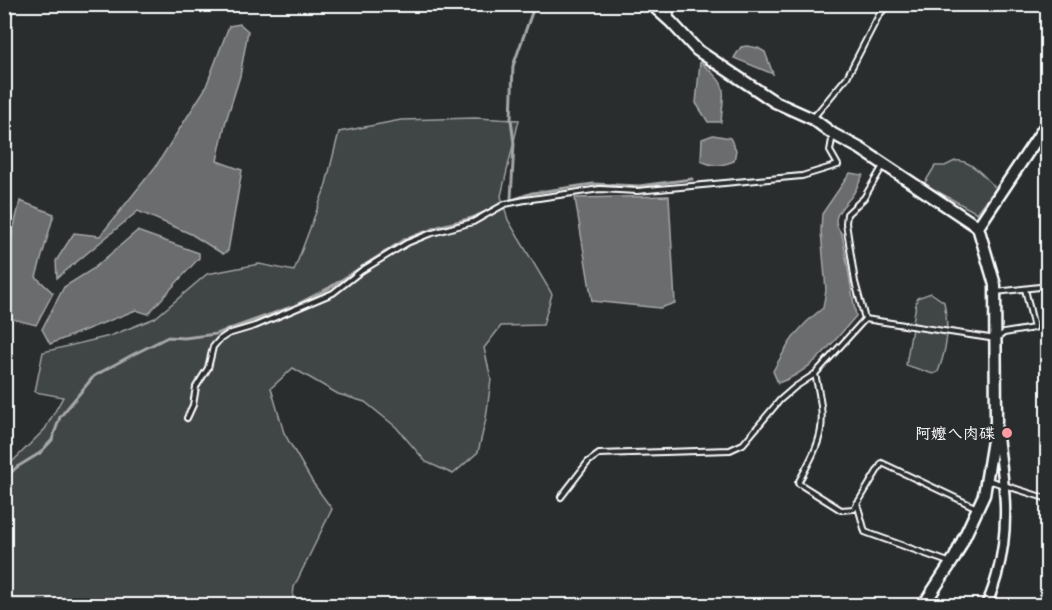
<svg xmlns="http://www.w3.org/2000/svg" width="1052" height="610" font-family="Sriracha,'LXGW WenKai TC',sans-serif">
  <style>
    .green { fill: #414445; stroke: #a0a2a2; stroke-width: 1.5 }
    .water { fill: #6a6c6d; stroke: #a6a7a7; stroke-width: 1.5 }
    .lines { fill: none; stroke-linecap: round; stroke-linejoin: round }
    .stream { stroke: #a6a7a7; stroke-width: 3 }
    .service-casing { stroke: #fff; stroke-width: 8 }
    .minor-casing { stroke: #fff; stroke-width: 13 }
    .tertiary-casing { stroke: #fff; stroke-width: 15 }
    .secondary-casing { stroke: #fff; stroke-width: 15 }
    .service { stroke: #2a2d2e; stroke-width: 4 }
    .minor { stroke: #2a2d2e; stroke-width: 8 }
    .tertiary { stroke: #2a2d2e; stroke-width: 10 }
    .secondary { stroke: #2a2d2e; stroke-width: 10 }
    .poi-dot { fill: #ff9aa2; stroke: #2a2d2e; stroke-width: 2 }
    .labels { text-anchor: middle; dominant-baseline: central; stroke-width: 4.5; stroke-linejoin: round; paint-order: stroke }
    .poi-label { font-size: 16px; fill: #fff; stroke: #2a2d2e; text-anchor: end }
  </style>
  <rect width="100%" height="100%" fill="#2a2d2e"/>
  <filter id="ink" filterUnits="userSpaceOnUse"><feTurbulence type="fractalNoise" baseFrequency=".0167" numOctaves="2"/><feDisplacementMap in="SourceGraphic" scale="12" xChannelSelector="R" yChannelSelector="G"/><feConvolveMatrix kernelMatrix="1 2 1 2 8 2 1 2 1" color-interpolation-filters="sRGB"/></filter>
  <g filter="url(#ink)">
    <path class="green" d="M 475,118 L 519,120 L 501,196 L 508,220 L 552,294 L 543,325 L 501,326 L 484,348 L 491,379 L 486,419 L 478,452 L 453,474 L 426,462 L 396,427 L 365,402 L 338,394 L 293,368 L 271,388 L 284,433 L 313,483 L 332,509 L 294,587 L 292,605 L 5,606 L 5,469 L 45,429 L 63,397 L 35,392 L 43,352 L 110,336 L 155,318 L 207,274 L 259,264 L 294,271 L 325,188 L 339,132 L 401,120 Z
      M 955,161 C 971,159 985,178 996,188 L 977,213 L 924,184 L 935,166 L 945,166 Z
      M 931,293 L 944,302 C 949,330 948,345 938,372 L 933,374 L 906,365 L 917,298 Z"/>
    <path class="water" d="M 240,24 L 248,31 L 240,76 L 225,124 L 217,161 L 242,170 L 228,251 L 223,254 L 191,234 L 138,211 L 57,278 L 56,261 L 74,233 L 100,236 L 156,166 L 205,89 L 229,26 Z
      M 747,46 L 758,48 L 765,52 L 773,74 L 734,58 L 741,47 Z
      M 700,62 C 729,86 724,86 721,122 L 708,122 L 696,103 Z
      M 713,135 L 730,138 L 736,150 L 734,161 C 721,166 714,167 701,161 L 702,139 Z
      M 850,173 L 863,175 C 859,182 856,191 851,197 C 842,208 828,218 842,234 L 856,316 C 834,341 812,372 778,383 L 773,371 C 789,342 797,328 823,308 L 826,290 L 821,231 L 822,214 Z
      M 669,196 L 675,303 L 660,308 L 592,301 L 575,198 Z
      M 20,201 L 54,214 L 36,277 L 53,293 L 36,325 L 5,317 L 5,265 Z
      M 137,231 L 199,253 L 199,258 L 148,314 L 136,310 L 50,344 L 42,329 L 64,287 L 93,269 Z"/>
    <g class="lines">
      <path class="stream" d="M 4,58 L 13,4
        M 511,199 L 514,144 L 511,119 L 513,66 L 535,4
        M 504,203 L 532,193 L 593,184 L 639,186 L 692,179
        M 4,479 L 17,467 L 40,453 L 52,440 L 60,417 L 94,376 L 132,355 L 168,337 L 184,338 L 216,334 L 294,306 L 329,288 L 404,240 L 441,226 L 472,218 L 498,206"/>
      <g class="service-casing">
        <path id="service" d="M 670,4 L 671,18
          M 813,118 L 847,77 L 879,15 L 889,4
          M 883,166 L 864,198 L 847,214 L 846,223 L 855,282 L 865,319 L 996,339 L 1004,333 L 1034,328 L 1025,289
          M 996,292 L 1048,286
          M 815,374 C 827,427 824,436 798,483 L 841,510 L 854,509 L 882,463 L 977,508
          M 187,418 L 193,405 L 196,387 L 208,368 L 213,347 L 219,340 L 228,334 L 255,326 L 333,293 L 361,271 L 407,243 L 429,234 L 473,222 L 505,204 L 525,200 L 600,189 L 637,191 L 802,176 L 838,165 L 830,151 L 833,134
          M 988,480 L 1048,499
          M 561,497 L 588,462 L 599,454 L 730,450 L 743,444 L 780,400 L 795,387 L 815,374 L 865,319
          M 857,503 L 865,532 L 951,563"/>
      </g>
      <g class="minor-casing">
        <path id="minor" d="M 985,606 C 991,597 994,585 997,575 C 1011,524 1004,481 997,430"/>
      </g>
      <g class="tertiary-casing">
        <path id="tertiary" d="M 651,4 L 671,22 L 697,50 L 775,102 L 813,119 L 833,134 L 861,149 L 978,227"/>
      </g>
      <g class="secondary-casing">
        <path id="secondary" d="M 923,606 L 955,557 L 984,495 L 996,422 L 995,285 L 978,227 L 1048,122"/>
      </g>
      <use href="#service" class="service"/>
      <use href="#minor" class="minor"/>
      <use href="#tertiary" class="tertiary"/>
      <use href="#secondary" class="secondary"/>
    </g>
  </g>
  <circle class="poi-dot" cx="1007" cy="433" r="6"/>
  <g class="labels">
    <g class="poi-label">
      <text x="995" y="433">阿嬤ㄟ肉碟</text>
    </g>
  </g>
  <rect width="1052" height="610" fill="none" stroke="#2a2d2e" stroke-width="24"/>
  <rect x="12" y="12" width="1028" height="586" fill="none" stroke="#fff" stroke-width="2" filter="url(#ink)"/>
</svg>
